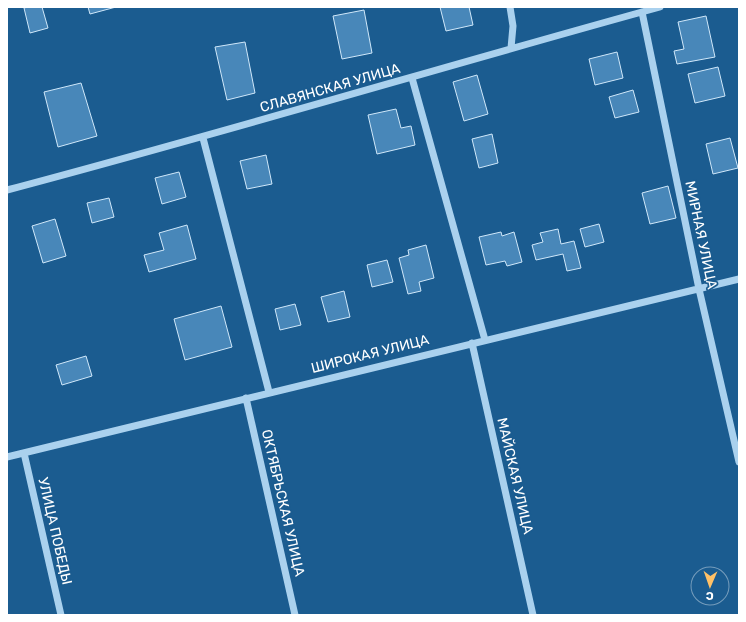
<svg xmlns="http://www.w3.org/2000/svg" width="746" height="622" font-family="Rubik,sans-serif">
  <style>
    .building { fill: #4887b9; stroke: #d0e8fa }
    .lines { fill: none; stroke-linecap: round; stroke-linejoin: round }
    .minor { stroke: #aad1ee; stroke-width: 7 }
    .labels { text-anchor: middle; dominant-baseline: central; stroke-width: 3.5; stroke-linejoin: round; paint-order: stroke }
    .street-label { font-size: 14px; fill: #fff; stroke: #1b5c90 }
  </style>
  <rect width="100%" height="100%" fill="#1b5c90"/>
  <path class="building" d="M 28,7 L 42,7 L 48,28 L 30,33 L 24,8 Z
    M 88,7 L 116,7 L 90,14 Z
    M 440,7 L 469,7 L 473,25 L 446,31 Z
    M 364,10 L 372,53 L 342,59 L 333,16 Z
    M 706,16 L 715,57 L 677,64 L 674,51 L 684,49 L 678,22 Z
    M 245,42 L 255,93 L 227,100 L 215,47 Z
    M 617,52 L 623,78 L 595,85 L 589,59 Z
    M 718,67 L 725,96 L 695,103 L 688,74 Z
    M 477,75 L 488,114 L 464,121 L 453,82 Z
    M 81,83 L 97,136 L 58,147 L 44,92 Z
    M 633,90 L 639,112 L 615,118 L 609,97 Z
    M 396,109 L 401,128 L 411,126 L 415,145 L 377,154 L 368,115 Z
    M 492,134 L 498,163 L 479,168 L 472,139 Z
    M 730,138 L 738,168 L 713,174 L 706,144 Z
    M 266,155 L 272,184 L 247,189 L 240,161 Z
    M 179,172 L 186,197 L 162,204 L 155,178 Z
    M 668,186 L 676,218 L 650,224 L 642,193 Z
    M 109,198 L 114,217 L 92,223 L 87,203 Z
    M 55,219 L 66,256 L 43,263 L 32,226 Z
    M 599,224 L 604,242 L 585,247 L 580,229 Z
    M 187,225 L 196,259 L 149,272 L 144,255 L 164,250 L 159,233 Z
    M 558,229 L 561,244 L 574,241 L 581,268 L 567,271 L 563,254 L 536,260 L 532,245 L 543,242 L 540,233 Z
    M 501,232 L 502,236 L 514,232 L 522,262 L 507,266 L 505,261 L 486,265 L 479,237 Z
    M 426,245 L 434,278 L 419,282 L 421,291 L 408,294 L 399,258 L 409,255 L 408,250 Z
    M 387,260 L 393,282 L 372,287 L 367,265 Z
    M 344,291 L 350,317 L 328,322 L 321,297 Z
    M 295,304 L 301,325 L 280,330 L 275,309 Z
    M 221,306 L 232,347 L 185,360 L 174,319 Z
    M 86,356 L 92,376 L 62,385 L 56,365 Z"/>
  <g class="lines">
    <path class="minor" d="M 510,7 L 513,26 L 511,48
      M 642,12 L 699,289 L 739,462
      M 412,78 L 485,340
      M 203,138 L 269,392
      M 7,190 C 226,132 442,67 660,7
      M 472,343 L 533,615
      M 246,398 L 295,615
      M 24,453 L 61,615
      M 7,457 L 739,279"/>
  </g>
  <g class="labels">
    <g class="street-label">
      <text transform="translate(330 88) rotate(-16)">СЛАВЯНСКАЯ УЛИЦА</text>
      <text transform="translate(701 235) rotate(78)">МИРНАЯ УЛИЦА</text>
      <text transform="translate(370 354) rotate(-14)">ШИРОКАЯ УЛИЦА</text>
      <text transform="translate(515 476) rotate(77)">МАЙСКАЯ УЛИЦА</text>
      <text transform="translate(283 503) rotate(77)">ОКТЯБРЬСКАЯ УЛИЦА</text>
      <text transform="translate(55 531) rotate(77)">УЛИЦА ПОБЕДЫ</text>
    </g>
  </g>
  <rect width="746" height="622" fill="none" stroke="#ffffff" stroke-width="16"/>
  <g transform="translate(710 586) rotate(182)"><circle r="19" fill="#1b5c90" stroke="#769dbc"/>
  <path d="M0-3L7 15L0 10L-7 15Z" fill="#ffc167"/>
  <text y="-6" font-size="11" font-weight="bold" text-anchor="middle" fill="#ffffff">С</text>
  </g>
</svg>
